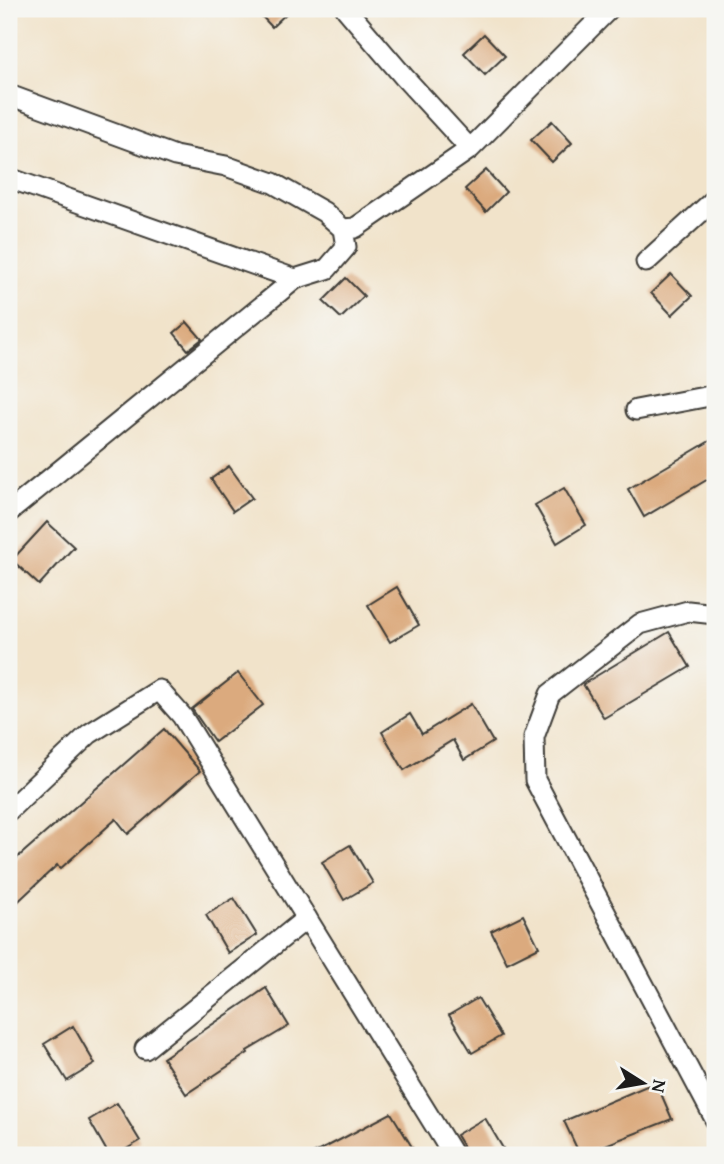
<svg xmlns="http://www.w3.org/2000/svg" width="724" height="1164" font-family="'Gentium Book Plus',serif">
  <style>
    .building { fill: #dbaa7e }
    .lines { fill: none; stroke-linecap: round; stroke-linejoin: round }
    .minor-casing { stroke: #3c3a36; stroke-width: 23 }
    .minor { stroke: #fff; stroke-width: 19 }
  </style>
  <rect width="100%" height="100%" fill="#f6f6f2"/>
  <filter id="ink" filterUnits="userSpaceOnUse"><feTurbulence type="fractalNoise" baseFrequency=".0143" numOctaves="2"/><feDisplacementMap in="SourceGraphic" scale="14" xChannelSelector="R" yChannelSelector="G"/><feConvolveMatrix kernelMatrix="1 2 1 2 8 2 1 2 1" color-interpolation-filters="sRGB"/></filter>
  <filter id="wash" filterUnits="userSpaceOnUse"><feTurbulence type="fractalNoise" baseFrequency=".00686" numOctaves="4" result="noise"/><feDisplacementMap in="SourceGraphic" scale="28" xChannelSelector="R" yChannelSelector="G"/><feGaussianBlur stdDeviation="1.57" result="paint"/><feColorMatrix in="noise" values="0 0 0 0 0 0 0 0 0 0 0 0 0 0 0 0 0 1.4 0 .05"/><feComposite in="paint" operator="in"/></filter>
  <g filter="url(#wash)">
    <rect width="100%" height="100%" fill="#f1e3ca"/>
    <g id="blocks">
      <path class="building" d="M 255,9 L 291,9 L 272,27 Z
        M 484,34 L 505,56 L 485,75 L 464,53 Z
        M 552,121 L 572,143 L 552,162 L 531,140 Z
        M 486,170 L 506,192 L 486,212 L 465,189 Z
        M 671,274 L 692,296 L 672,315 L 651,293 Z
        M 346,278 L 364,296 L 341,318 L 323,301 Z
        M 187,322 L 202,339 L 188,350 L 174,333 Z
        M 715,438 L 715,475 L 644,517 L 628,489 Z
        M 229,466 L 252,498 L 233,511 L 211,479 Z
        M 564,488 L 586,525 L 557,543 L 535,505 Z
        M 47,522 L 74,547 L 39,585 L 12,560 Z
        M 397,587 L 419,625 L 390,642 L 368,605 Z
        M 669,632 L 690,667 L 604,718 L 583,684 Z
        M 238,673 L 263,705 L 215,742 L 192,709 Z
        M 471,704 L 493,742 L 464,760 L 453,740 L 404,770 L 382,732 L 410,714 L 422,734 Z
        M 164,729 L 200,771 L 128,834 L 116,819 L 60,869 L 57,865 L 9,910 L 9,865 Z
        M 350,845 L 373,883 L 344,900 L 322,862 Z
        M 234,898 L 257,935 L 228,953 L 206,915 Z
        M 523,915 L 539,947 L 507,963 L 491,931 Z
        M 266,988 L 289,1026 L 247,1051 L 248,1053 L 186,1094 L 163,1058 Z
        M 478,998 L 501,1036 L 472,1053 L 449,1015 Z
        M 73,1026 L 95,1064 L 67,1081 L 44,1044 Z
        M 656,1082 L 672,1119 L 580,1155 L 564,1121 Z
        M 117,1103 L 140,1141 L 116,1155 L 109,1155 L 89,1120 Z
        M 391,1113 L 417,1155 L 311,1155 Z
        M 485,1118 L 507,1155 L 468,1155 L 456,1135 Z"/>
    </g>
  </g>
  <g filter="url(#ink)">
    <use href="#blocks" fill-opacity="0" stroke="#3c3a36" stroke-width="2"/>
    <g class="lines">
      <g class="minor-casing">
        <path id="minor" d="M 346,9 L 404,77 L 470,149 L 609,9
          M 9,95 L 175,156 L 226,166 L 273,183 L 324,212 L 343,229 L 355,228 L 470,149
          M 9,178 L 295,279 L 327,269 L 346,247 L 343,229
          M 646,262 L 715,199
          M 636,410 L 715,395
          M 9,512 L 295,279
          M 715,614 L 688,611 L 640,624 L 550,694 L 534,737 L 535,780 L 715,1119
          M 9,810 L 89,734 L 159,690 L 182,716 L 453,1155
          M 145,1049 L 307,918"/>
      </g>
      <use href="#minor" class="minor"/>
    </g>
  </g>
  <rect width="724" height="1164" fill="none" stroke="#f6f6f2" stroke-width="35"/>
  <g transform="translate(643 1083) rotate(101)" stroke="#f6f6f2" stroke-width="5" paint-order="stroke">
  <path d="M0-5L12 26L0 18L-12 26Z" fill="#1c1c1c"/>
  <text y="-10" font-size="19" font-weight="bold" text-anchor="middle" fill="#1c1c1c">N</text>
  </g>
</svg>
